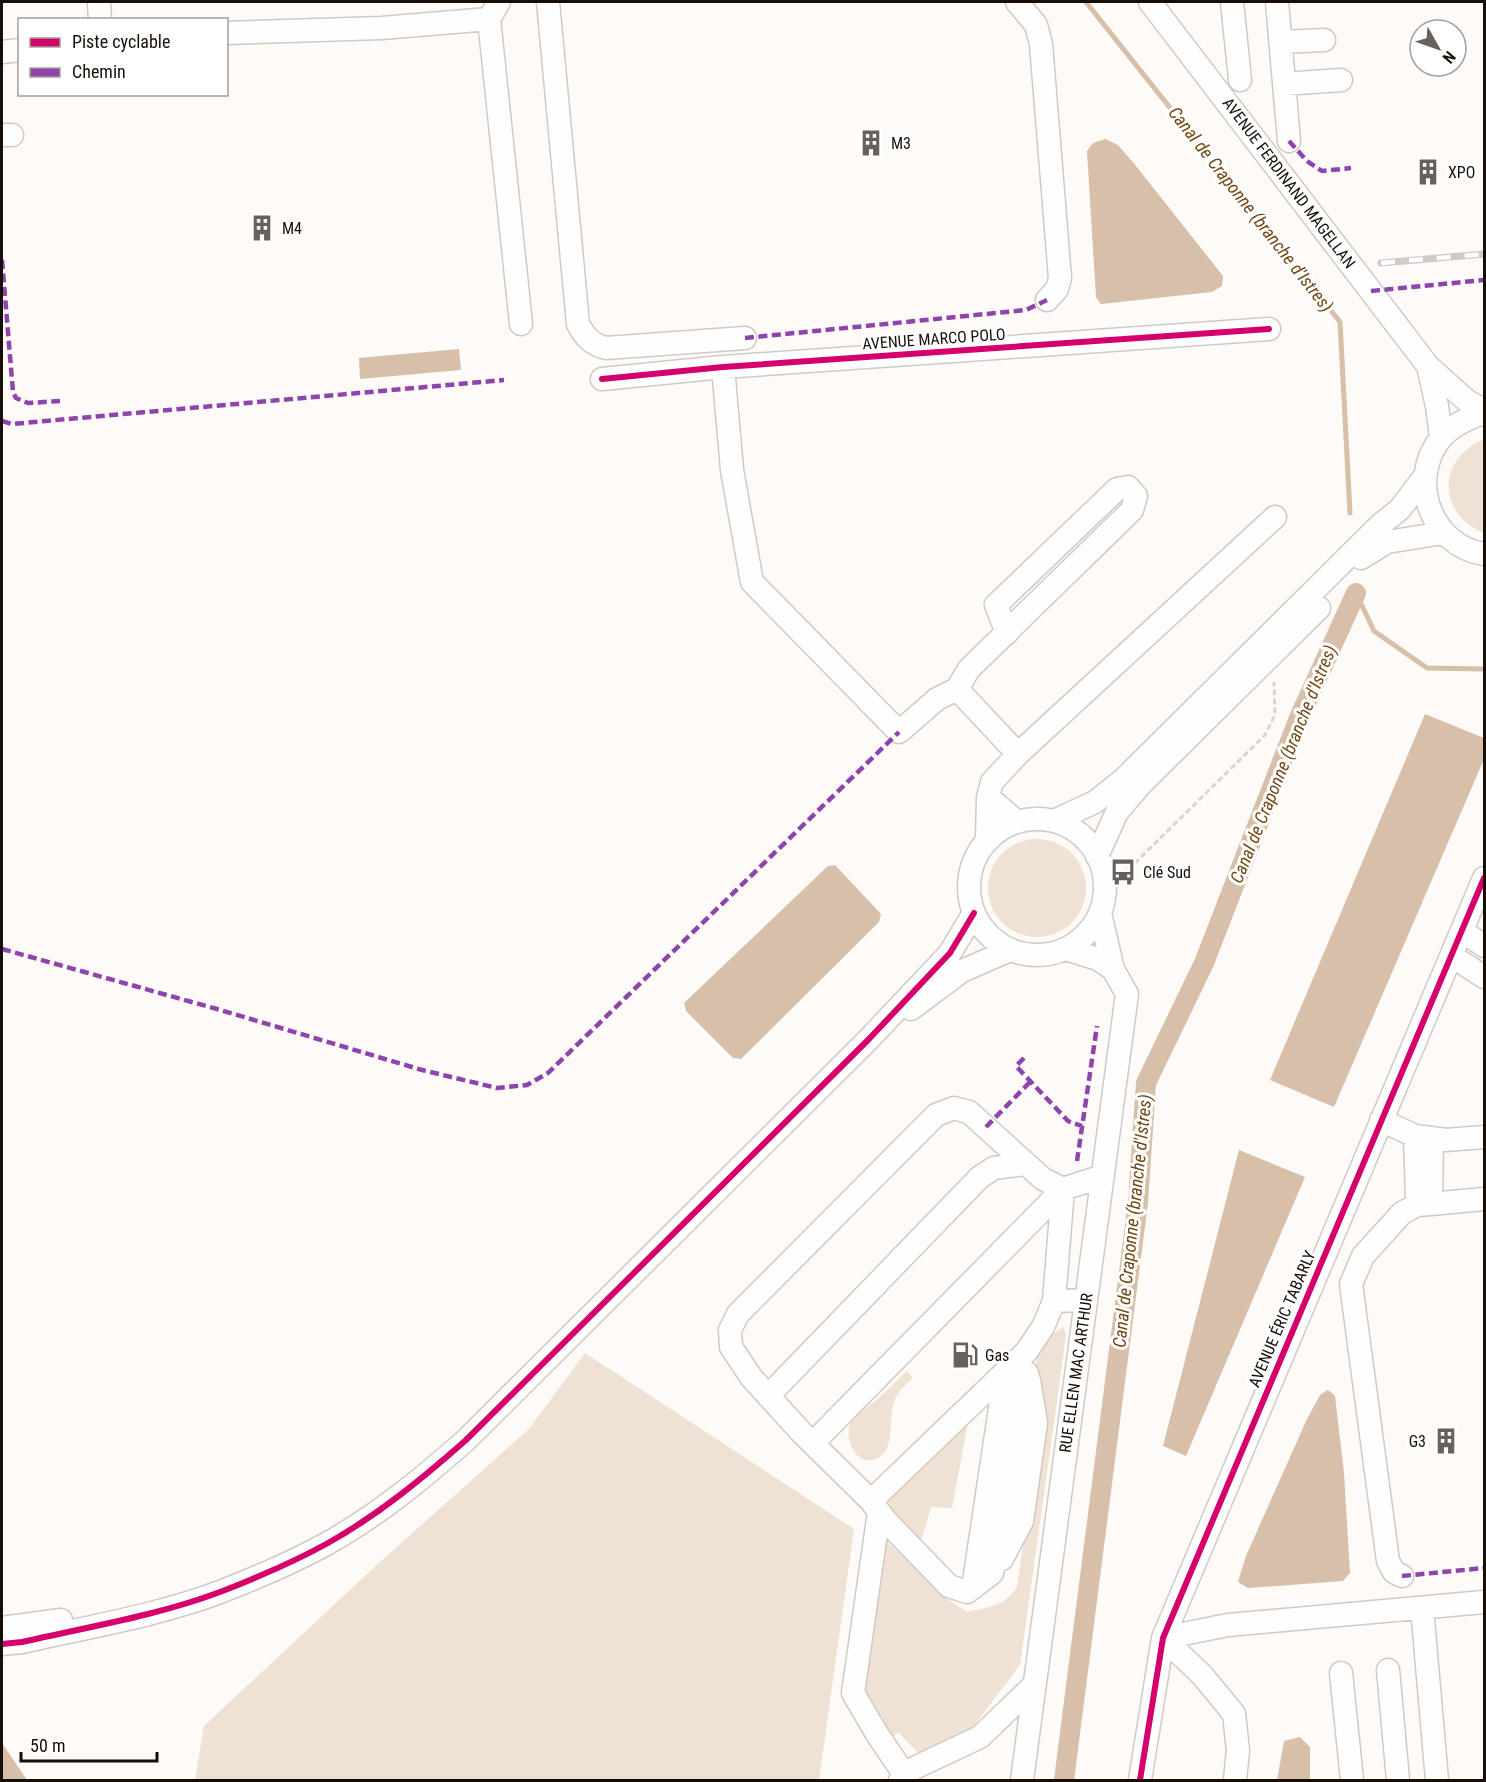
<svg xmlns="http://www.w3.org/2000/svg" width="1486" height="1782" font-family="'Roboto Condensed',sans-serif">
  <style>
    .green { fill: #efe1d4 }
    .water { fill: #d7bfa9 }
    .lines { fill: none; stroke-linecap: round; stroke-linejoin: round }
    .stream { stroke: #d7bfa9; stroke-width: 5 }
    .canal { stroke: #d7bfa9; stroke-width: 20 }
    .minor-casing { stroke: #d0cac5; stroke-width: 25 }
    .path { stroke: #d8d6d5; stroke-width: 3; stroke-dasharray: 6 3; stroke-linecap: butt }
    .minor { stroke: #fffefe; stroke-width: 22 }
    .rail-casing { stroke: #cdcbcb; stroke-width: 7 }
    .rail { stroke: #fff; stroke-width: 4.5; stroke-dasharray: 14; stroke-linecap: butt }
    .quiet { stroke: #8e44ad; stroke-width: 4.5; stroke-dasharray: 9 4.5; stroke-linecap: butt }
    .cycleway-casing { stroke: #fff; stroke-width: 10 }
    .cycleway { stroke: #d6006c; stroke-width: 6 }
    .labels { text-anchor: middle; dominant-baseline: central; stroke-width: 6; stroke-linejoin: round; paint-order: stroke }
    .poi-label { font-size: 16px; fill: #170e07; stroke: #fff; text-anchor: start }
    .street-label { font-size: 16px; fill: #170e07; stroke: #fff }
    .water-label { font-size: 18px; font-style: italic; fill: #734614; stroke: #fff }
  </style>
  <rect width="100%" height="100%" fill="#fdfaf7"/>
  <path class="green" d="M 1484,439 L 1484,533 C 1437,514 1437,459 1484,439 Z
    M988 888a49 49 0 1 1 98 0a49 49 0 1 1-98 0Z
    M 1063,1327 L 1066,1334 L 1064,1351 L 1020,1665 L 973,1727 L 919,1754 L 899,1733 L 892,1737 L 861,1689 L 881,1536 L 949,1600 L 967,1612 C 988,1607 1004,1607 1017,1587 L 1043,1407 L 1035,1365 L 1040,1348 L 1049,1337 Z
    M 585,1353 L 854,1529 L 819,1780 L 195,1780 L 204,1726 L 381,1561 L 529,1429 Z
    M 907,1371 L 913,1378 C 907,1384 898,1391 895,1399 C 888,1414 895,1446 881,1456 C 858,1473 838,1435 855,1416 C 860,1411 868,1407 874,1402 C 885,1393 896,1381 907,1371 Z
    M 968,1422 L 952,1508 L 931,1507 L 921,1541 L 890,1508 L 888,1498 Z"/>
  <path class="water" d="M 1105,139 L 1118,145 L 1136,166 L 1223,276 L 1222,286 L 1212,292 L 1101,304 L 1096,297 L 1087,151 L 1093,143 Z
    M 459,349 L 461,370 L 360,379 L 359,358 Z
    M 1425,714 L 1484,738 L 1484,759 L 1334,1107 L 1270,1080 Z
    M 835,865 L 881,914 L 879,922 L 741,1059 L 733,1058 L 686,1011 L 684,1003 L 828,866 Z
    M 1239,1150 L 1305,1177 L 1186,1456 L 1163,1446 Z
    M 1328,1390 L 1335,1396 L 1344,1473 L 1350,1573 L 1343,1581 L 1248,1588 L 1238,1582 L 1246,1556 L 1307,1419 L 1320,1395 Z
    M 1300,1737 L 1310,1747 L 1310,1780 L 1277,1780 L 1284,1741 Z
    M 2,1743 L 27,1780 L 2,1780 Z"/>
  <g class="lines">
    <path class="stream" d="M 1086,2 L 1340,322 L 1350,513
      M 1356,593 L 1374,631 L 1427,668 L 1484,669"/>
    <path class="canal" d="M 1064,1780 L 1138,1202 L 1146,1083 L 1204,963 L 1299,718 L 1356,593"/>
    <g class="minor-casing">
      <path id="minor" d="M 99,2 L 100,20
        M 499,2 L 489,19 L 521,324
        M 548,2 L 578,324 C 585,337 591,344 606,348 L 745,338
        M 1017,2 L 1036,25 L 1041,44 L 1060,278 L 1057,289 L 1047,300
        M 1150,2 L 1428,366
        M 1232,2 L 1240,80
        M 1277,2 L 1289,141
        M 226,33 L 382,28 L 489,19
        M 1281,42 L 1324,40
        M 2,52 L 20,50
        M 1284,84 L 1341,80
        M 2,135 L 12,135
        M 723,367 L 732,470 L 752,582 L 899,732 L 937,699 L 957,689 L 1018,754 L 992,782 L 988,797
        M 602,379 L 723,367 L 1269,329
        M 1484,413 C 1468,418 1452,425 1441,438 C 1407,480 1431,546 1484,554
        M 1441,438 L 1437,406 L 1428,366 L 1467,401 L 1484,410
        M 1361,558 L 1387,542 L 1443,533
        M 957,689 L 969,669 L 1132,510 L 1136,496 L 1128,487 L 1117,489 L 996,605 L 1007,633
        M 1018,754 L 1275,517
        M969 887a68 68 0 1 1 136 0a68 68 0 1 1-136 0Z
        M 1054,821 L 1095,802 L 1124,779 L 1380,525 L 1400,509 L 1425,476
        M 987,840 L 988,797 L 1017,822
        M 1097,856 L 1117,812 L 1141,784 L 1319,608
        M 1462,931 L 1484,946
        M 1066,949 L 1098,959 L 1113,969 L 1100,913
        M 1452,956 L 1484,977
        M 911,1009 L 962,971 L 1010,950
        M 1381,1120 L 1415,1136 L 1446,1140 L 1484,1137
        M 1415,1136 L 1417,1200
        M 1432,1138 L 1431,1204 L 1484,1199
        M 1086,1300 L 1054,1301 L 1043,1327 L 1027,1351 L 871,1501 L 802,1433 L 751,1377 L 731,1347 L 730,1330 L 738,1314 L 936,1115 L 954,1108 L 969,1112 L 1043,1179 L 1063,1189 L 1103,1176
        M 1054,1301 L 1063,1189
        M 768,1396 L 980,1177 L 994,1168 L 1025,1164
        M 813,1443 L 1063,1189
        M 871,1501 L 886,1521 L 949,1586 L 967,1592 L 992,1573 L 1001,1528 L 1023,1376 L 1027,1373
        M 879,1512 L 853,1693 L 877,1734 L 908,1780
        M 1002,1559 L 1022,1521 L 1036,1423 L 1029,1380
        M 1402,1576 L 1394,1572 L 1388,1561 L 1351,1284 L 1363,1256 L 1402,1213 L 1417,1205 L 1431,1204
        M 973,1588 L 1002,1395 L 1023,1376
        M 1422,1608 L 1437,1780
        M 2,1628 L 61,1620
        M 1163,1638 L 1228,1625 L 1484,1602
        M 1163,1638 L 1202,1675 L 1234,1714 L 1238,1750 L 1235,1780
        M 2,1644 L 22,1642 C 87,1627 156,1616 220,1592 C 256,1578 294,1562 328,1543 C 378,1515 423,1478 466,1440 L 868,1040 L 950,953 L 974,913
        M 1388,1670 L 1398,1780
        M 1341,1673 L 1352,1780
        M 900,1780 L 908,1771 L 980,1737 L 1034,1685
        M 1022,1780 L 1127,994 L 1113,969
        M 1140,1780 L 1163,1638 L 1484,878"/>
    </g>
    <path class="path" d="M 1105,884 L 1135,863 L 1265,735 L 1275,715 L 1274,682"/>
    <use href="#minor" class="minor"/>
    <g class="rail-casing">
      <path id="rail" d="M 1381,263 L 1484,254"/>
    </g>
    <use href="#rail" class="rail"/>
    <path class="quiet" d="M 1289,141 L 1307,161 L 1322,171 L 1351,168
      M 2,260 L 13,392 L 16,398 L 28,403 L 60,401
      M 1371,291 L 1484,280
      M 745,338 L 1026,310 L 1047,300
      M 2,421 L 12,424 L 504,380
      M 2,949 L 217,1009 L 422,1070 L 497,1088 L 527,1085 L 548,1073 L 899,732
      M 1024,1058 L 1016,1066 L 1068,1121 L 1082,1126
      M 986,1127 L 1030,1082
      M 1077,1161 L 1097,1026
      M 1402,1576 L 1484,1568"/>
    <g class="cycleway-casing">
      <path id="cycleway" d="M 602,379 L 723,367 L 1269,329
        M 2,1644 L 22,1642 C 87,1627 156,1616 220,1592 C 256,1578 294,1562 328,1543 C 378,1515 423,1478 466,1440 L 868,1040 L 950,953 L 974,913
        M 1140,1780 L 1163,1638 L 1484,878"/>
    </g>
    <use href="#cycleway" class="cycleway"/>
  </g>
  <defs>
    <g id="building-bare" transform="scale(2.07)"><path d="M-4-6H4V6H1V3H-1V6H-4ZM-2.5-4.3h1.7v1.8h-1.7ZM.8-4.3h1.7v1.8H.8ZM-2.5-1h1.7V.8h-1.7ZM.8-1h1.7V.8H.8Z" fill="#68615b" stroke="#fff" stroke-width="2.5" paint-order="stroke"/></g>
    <g id="bus-bare" transform="scale(2.07)"><path d="M-5-6H5V4H4V6H2V4H-2V6H-4V4H-5ZM-3.5-4V0h7V-4ZM-3.5 1.2v1.5H-2V1.2ZM2 1.2v1.5H3.5V1.2Z" fill="#68615b" stroke="#fff" stroke-width="2.5" paint-order="stroke"/></g>
    <g id="fuel-bare" transform="scale(2.07)"><path d="M-5.5-6h7V0h2V4h1.3V-2.5L3-4.5l.8-.8L6-3V5H2.5V1h-1V6h-7ZM-4.2-4.7v3.2H.2V-4.7Z" fill="#68615b" stroke="#fff" stroke-width="2.5" paint-order="stroke"/></g>
  </defs>
  <g fill-rule="evenodd">
    <use href="#building-bare" x="871" y="143"/>
    <use href="#building-bare" x="1428" y="172"/>
    <use href="#building-bare" x="262" y="228"/>
    <use href="#bus-bare" x="1123" y="872"/>
    <use href="#fuel-bare" x="965" y="1355"/>
    <use href="#building-bare" x="1446" y="1441"/>
  </g>
  <g class="labels">
    <g class="poi-label">
      <text x="891" y="143">M3</text>
      <text x="1448" y="172">XPO</text>
      <text x="282" y="228">M4</text>
      <text x="1143" y="872">Clé Sud</text>
      <text x="985" y="1355">Gas</text>
      <text x="1426" y="1441" text-anchor="end">G3</text>
    </g>
    <g class="street-label">
      <text transform="translate(1289 183) rotate(53)">AVENUE FERDINAND MAGELLAN</text>
      <text transform="translate(934 339) rotate(-4)">AVENUE MARCO POLO</text>
      <text transform="translate(1282 1319) rotate(-67)">AVENUE ÉRIC TABARLY</text>
      <text transform="translate(1076 1373) rotate(-82)">RUE ELLEN MAC ARTHUR</text>
    </g>
    <g class="water-label">
      <text transform="translate(1251 209) rotate(52)">Canal de Craponne (branche d'Istres)</text>
      <text transform="translate(1283 764) rotate(-68)">Canal de Craponne (branche d'Istres)</text>
      <text transform="translate(1132 1221) rotate(-84)">Canal de Craponne (branche d'Istres)</text>
    </g>
  </g>
  <rect width="1486" height="1782" fill="none" stroke="#170e07" stroke-width="6"/>
  <rect x="18" y="18" width="210" height="78" fill="#ffffff" stroke="#a29f9c" stroke-width="1.5"/>
  <rect x="30" y="38" width="30" height="9" fill="#d6006c" stroke="#a29f9c" stroke-width="1.5"/>
  <text x="72" y="48" font-size="18" fill="#170e07">Piste cyclable</text>
  <rect x="30" y="68" width="30" height="9" fill="#8e44ad" stroke="#a29f9c" stroke-width="1.5"/>
  <text x="72" y="78" font-size="18" fill="#170e07">Chemin</text>
  <g transform="translate(1438 48) rotate(130)"><circle r="28" fill="#ffffff" stroke="#a29f9c" stroke-width="1.5"/>
  <path d="M0-4.5L10 22L0 15L-10 22Z" fill="#68615b"/>
  <text y="-9" font-size="16" font-weight="bold" text-anchor="middle" fill="#170e07">N</text>
  </g>
  <path d="M21 1752v9h136v-9" fill="none" stroke="#170e07" stroke-width="3"/>
  <text x="30" y="1752" font-size="18" fill="#170e07" stroke="#ffffff" stroke-width="4.5" paint-order="stroke">50 m</text>
</svg>
